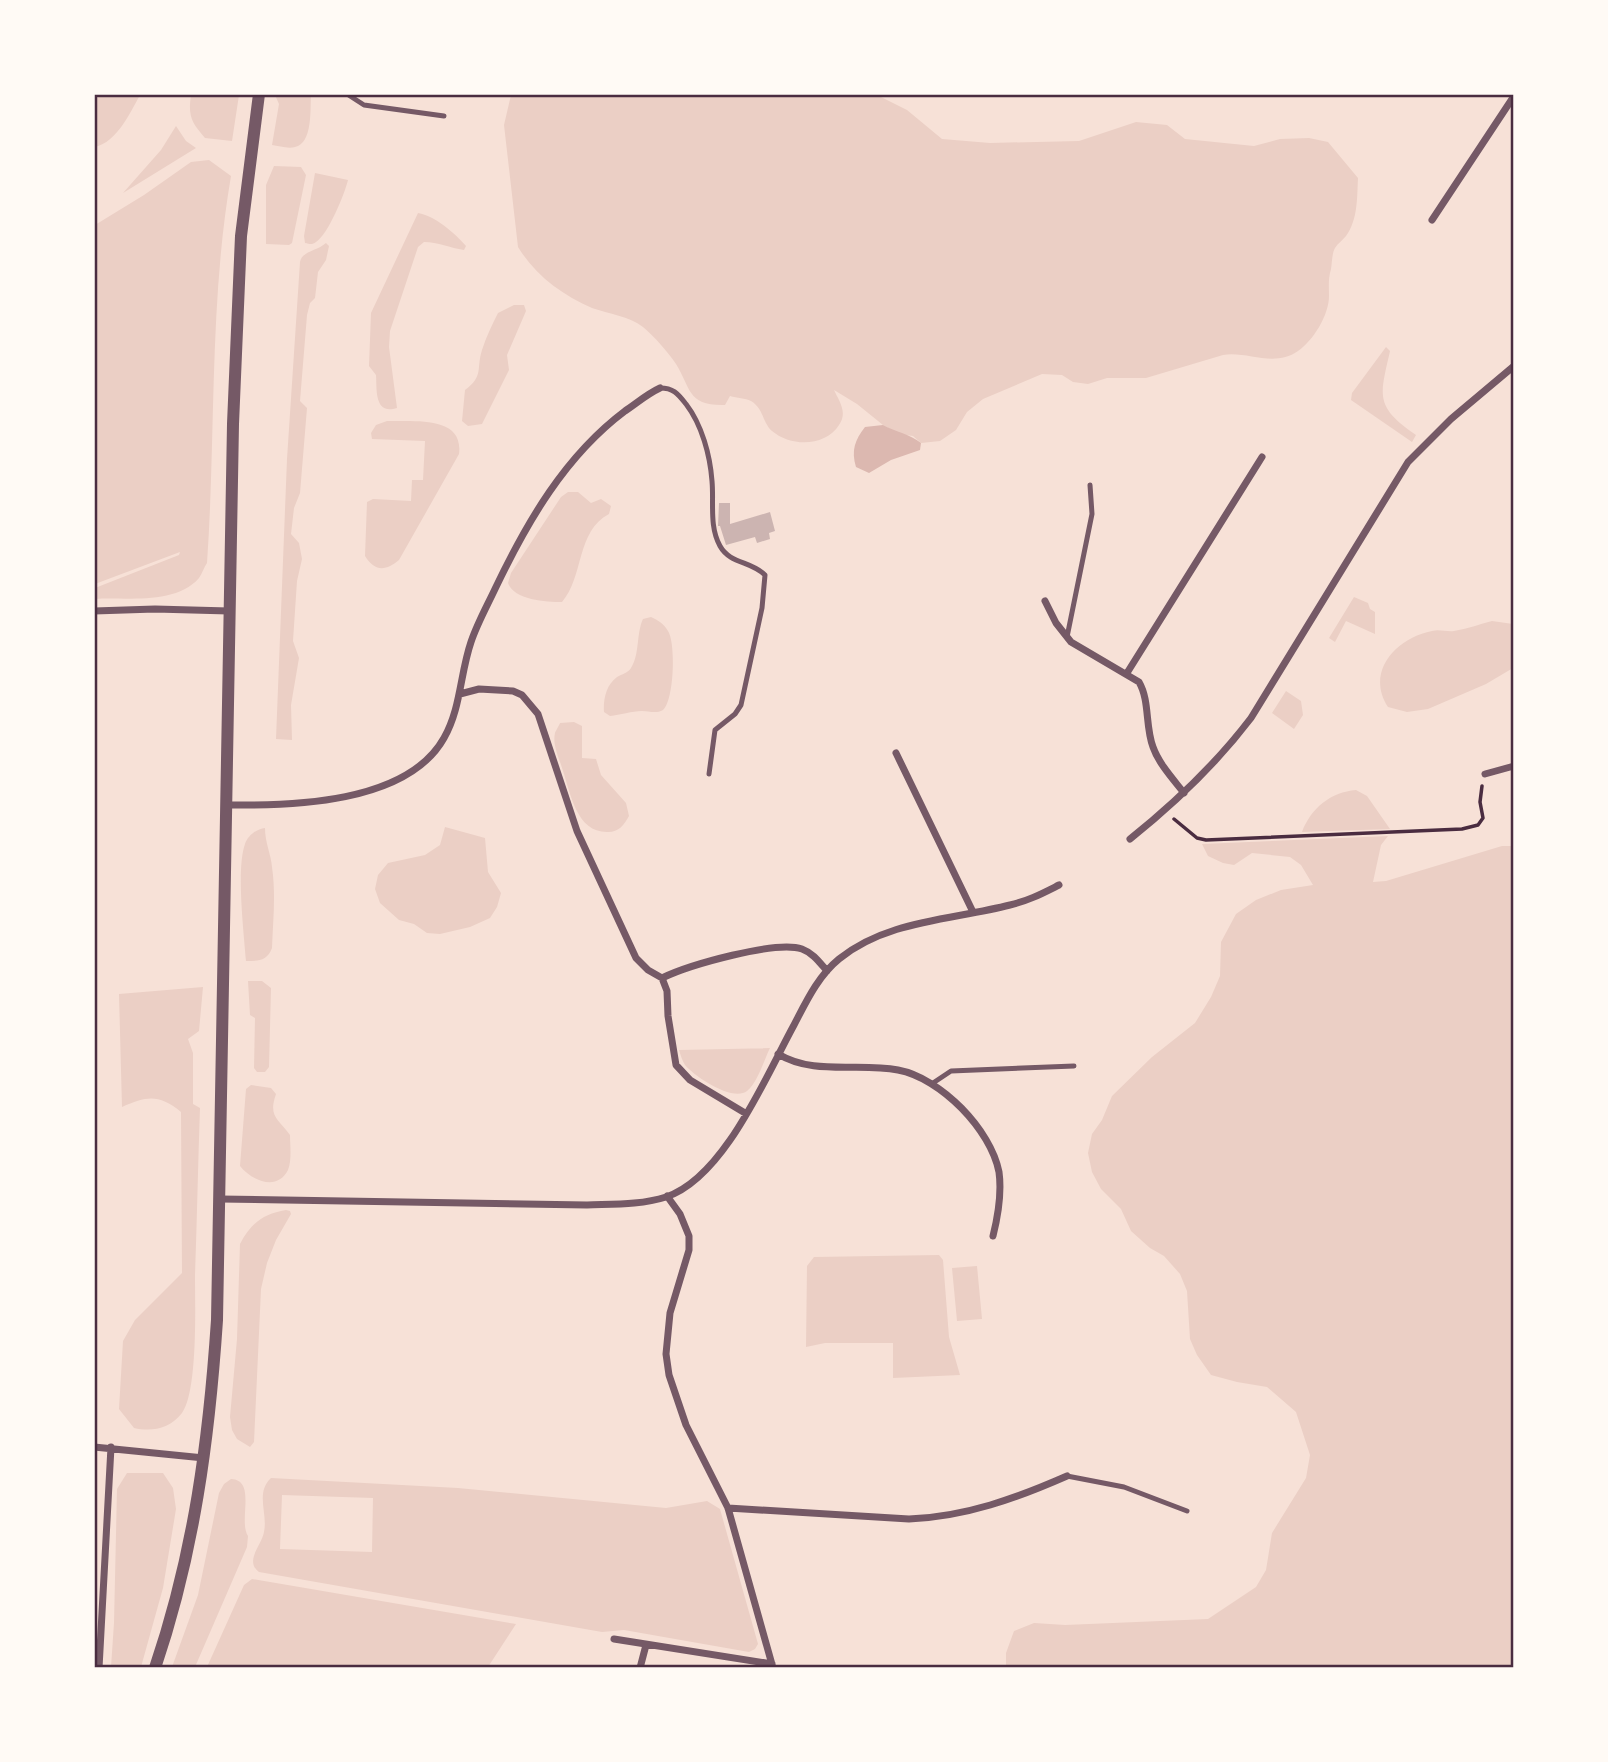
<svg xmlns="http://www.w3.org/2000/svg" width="1608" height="1762" font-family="Figtree,sans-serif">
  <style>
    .green { fill: #ebcfc5; fill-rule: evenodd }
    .water { fill: #dcb8b0 }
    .building { fill: #ccb4b1 }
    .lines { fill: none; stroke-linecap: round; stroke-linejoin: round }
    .path { stroke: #4a2c40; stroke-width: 3.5 }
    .service { stroke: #755966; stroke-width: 5 }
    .minor { stroke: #755966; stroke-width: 7 }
    .tertiary { stroke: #755966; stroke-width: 12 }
    .neatline { fill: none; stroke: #4a2c40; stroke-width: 2.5 }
  </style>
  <rect width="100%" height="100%" fill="#f7e1d7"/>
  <path class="green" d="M 103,95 L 140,95 C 130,113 117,142 95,147 L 95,99 Z
    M 191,95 L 239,95 L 232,141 L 205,138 C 191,122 188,116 191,95 Z
    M 275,95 L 311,95 C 310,109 313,143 295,147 C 288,149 279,146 272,145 L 279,104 Z
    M 511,95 L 877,95 L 907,110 L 942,139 L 990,143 L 1079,141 L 1136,122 L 1167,125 L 1185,139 L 1254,146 L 1280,139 L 1309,138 L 1328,142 L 1358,178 C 1357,197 1358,220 1346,236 C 1343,240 1338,243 1335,248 C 1332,253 1332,263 1331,269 C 1328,280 1329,285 1329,296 C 1329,315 1313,341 1298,351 C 1274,368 1248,351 1223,355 L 1146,378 L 1107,378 L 1088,384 L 1073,382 L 1062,375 L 1042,374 L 983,399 L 967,412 L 956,430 L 940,441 L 921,443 L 913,436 L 899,434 L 883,425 L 857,404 L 834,390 C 839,401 848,412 839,425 C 825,447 791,447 772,431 C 762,422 764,409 751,401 C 745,398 737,398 730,396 L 725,405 C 687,406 691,388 676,364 C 668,352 654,336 643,327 C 629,316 609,314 592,308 C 562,295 535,275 518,247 L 504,125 Z
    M 176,126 L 186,141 L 196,148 L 123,193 L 161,150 Z
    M 209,160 L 231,176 C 209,303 216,434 207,563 C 204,567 202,574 199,578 C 176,605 126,597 95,599 L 95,588 L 179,555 L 180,552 L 95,584 L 95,225 L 144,195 L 191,162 Z
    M 274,166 L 301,167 L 306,175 L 292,243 L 289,245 L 266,244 L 266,185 Z
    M 315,173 L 348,180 C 345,193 328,235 316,242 C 312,245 310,244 305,243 L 304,236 Z
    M 418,213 C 435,216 455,233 466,246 L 464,250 C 450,248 438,242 424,242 L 418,247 L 390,331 L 389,347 L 397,408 C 374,415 377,390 376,375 L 369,366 L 371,313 Z
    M 326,243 L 329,246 L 326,260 L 318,272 L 315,298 L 310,303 L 307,315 L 300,401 L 307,408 L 300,493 L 294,508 L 291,534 L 299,543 L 302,559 L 297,581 L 293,641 L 299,658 L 291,705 L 292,740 L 276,739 L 287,459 L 300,262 C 302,251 317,251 326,243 Z
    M 514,305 L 524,305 L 526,311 L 507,355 L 509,370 L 482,424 L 468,426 L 462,421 L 465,390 C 484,376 476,369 482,350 C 486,337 492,325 498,313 Z
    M 1386,347 L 1390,351 C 1380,396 1374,406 1416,435 L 1412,442 L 1351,400 L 1352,393 Z
    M 387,421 C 413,422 464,415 459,454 L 399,560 C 386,571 375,572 365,556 L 367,502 L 373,499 L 411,501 L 412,480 L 423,480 L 425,441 L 372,439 L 371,433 L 376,425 Z
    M 568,492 L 578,492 L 591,503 L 601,499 L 611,506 L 609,514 C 576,531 584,577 562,602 C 546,602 514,600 508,583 L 511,573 L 561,497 Z
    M 1354,597 L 1368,603 L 1370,609 L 1375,612 L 1375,634 L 1346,621 L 1335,642 L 1329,638 Z
    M 651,617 C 658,620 664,624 668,631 C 676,643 674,701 663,710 C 656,714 649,711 642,711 C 632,711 620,715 610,716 L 604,712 C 603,700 606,685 617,677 C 622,674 628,673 631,668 C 640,654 636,634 643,619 Z
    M 1492,621 L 1513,624 L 1513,668 L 1486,684 L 1428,709 L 1407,712 L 1388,707 C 1365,672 1396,638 1432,631 C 1439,629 1447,632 1454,631 C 1467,629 1480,624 1492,621 Z
    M 1286,691 L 1301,701 L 1303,715 L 1294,729 L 1272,713 Z
    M 574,722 L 582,726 L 582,758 L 596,759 L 601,775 L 626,803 L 629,816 C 624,825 619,832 608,832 C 577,833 571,795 563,771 C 560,760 552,745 555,733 C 555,732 560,724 560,723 Z
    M 1356,790 L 1367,796 L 1390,829 L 1302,832 C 1311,808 1331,792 1356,790 Z
    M 445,827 L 485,838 L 488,872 L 501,893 L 497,907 L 490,918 L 470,927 L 440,934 L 427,933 L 414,924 L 399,920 L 380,903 L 375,889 L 378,875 L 388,863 L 425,855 L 440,845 Z
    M 265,828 C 265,843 271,854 272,867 C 276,894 273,921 272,948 C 267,961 259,961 246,961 C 244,934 236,869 245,844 C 248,835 257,829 265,828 Z
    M 1388,836 L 1381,845 L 1373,882 L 1386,881 L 1502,846 L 1513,846 L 1513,1667 L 1006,1667 L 1006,1653 L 1014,1631 L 1034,1623 L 1065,1625 L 1208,1619 L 1256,1587 L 1266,1570 L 1272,1533 L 1306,1478 L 1310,1455 L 1296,1412 L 1267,1387 L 1237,1382 L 1211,1375 L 1197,1355 L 1190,1339 L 1187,1291 L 1180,1274 L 1164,1256 L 1150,1248 L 1131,1231 L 1121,1209 L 1101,1189 L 1092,1172 L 1088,1153 L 1092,1134 L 1102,1120 L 1112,1096 L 1152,1057 L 1195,1023 L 1211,997 L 1220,976 L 1221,942 L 1236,914 L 1256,900 L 1281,890 L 1313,885 L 1301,865 L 1290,857 L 1252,853 L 1234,865 L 1223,863 L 1208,856 L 1202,844 Z
    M 248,981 L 262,981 L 271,988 L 269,1067 L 265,1072 L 257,1072 L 254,1068 L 255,1018 L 250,1015 Z
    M 203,987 L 199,1031 L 188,1039 L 193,1053 L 193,1104 L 200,1108 C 198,1164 197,1219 195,1275 C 195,1305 198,1391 182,1413 C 170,1429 151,1432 134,1428 L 119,1409 L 123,1341 L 135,1320 L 182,1273 L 181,1112 C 159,1094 147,1096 122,1107 L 119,994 Z
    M 770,1048 C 764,1060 758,1082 747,1091 C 733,1102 695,1077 685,1065 C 682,1060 681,1056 679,1050 Z
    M 251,1085 L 271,1088 L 276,1094 C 268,1117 278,1118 290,1135 C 290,1145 292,1160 288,1170 C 277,1192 251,1180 240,1166 L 246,1089 Z
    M 286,1210 L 290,1211 L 291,1214 L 276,1240 L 267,1263 L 261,1289 L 254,1442 L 250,1447 L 237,1439 L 232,1430 L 230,1417 L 237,1339 L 240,1244 C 251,1223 263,1214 286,1210 Z
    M 939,1255 L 943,1260 L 949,1337 L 960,1375 L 893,1378 L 893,1343 L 825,1343 L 806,1347 L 807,1266 L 814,1257 Z
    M 977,1266 L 982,1319 L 957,1321 L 952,1268 Z
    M 127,1473 L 163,1473 L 173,1488 L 176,1509 L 163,1588 L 141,1667 L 111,1667 L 114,1623 L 117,1489 Z
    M 271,1478 L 458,1488 L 666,1508 L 707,1501 L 720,1509 L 758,1644 L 755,1649 L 749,1652 L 624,1630 L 602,1632 L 259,1572 C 244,1561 262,1545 264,1532 C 268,1513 255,1493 271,1478 ZM 282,1495 L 373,1498 L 372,1552 L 280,1549 Z
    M 231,1479 C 257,1480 238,1521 248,1536 L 247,1547 L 195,1667 L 172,1667 L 198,1595 L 219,1493 L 224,1484 Z
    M 252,1579 L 516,1624 L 488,1667 L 207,1667 L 244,1585 Z"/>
  <path class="water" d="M 883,425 C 896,432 910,434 921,443 L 920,450 L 891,460 L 869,473 L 856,467 C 851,450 855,440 865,427 Z"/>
  <path class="building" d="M 719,503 L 730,503 L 730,524 L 770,512 L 775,531 L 769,533 L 770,539 L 757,543 L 755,537 L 726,545 L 720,526 L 718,526 Z"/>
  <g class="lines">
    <path class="path" d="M 1174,819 L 1197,838 L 1206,840 L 1462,829 L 1478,825 L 1483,818 L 1480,802 L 1482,786"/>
    <path class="service" d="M 347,94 L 364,105 L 444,116
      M 660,388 C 674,388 678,394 686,404 C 702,425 710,455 712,481 C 714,503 709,526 720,546 C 730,564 751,561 765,575 L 762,608 L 741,705 L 735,714 L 715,730 L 709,774
      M 1067,637 L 1092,514 L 1090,485
      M 933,1083 L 951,1071 L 1074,1066
      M 1067,1476 L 1124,1487 L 1187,1511"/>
    <path class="minor" d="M 1432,220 L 1514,96
      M 1045,601 L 1056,623 L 1071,642 L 1139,682 C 1150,701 1145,726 1153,747 C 1159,764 1173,779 1184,793
      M 94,611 L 155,609 L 229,611
      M 1127,673 L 1262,457
      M 460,694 L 479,689 L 513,691 L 522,695 L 538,714 L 577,831 L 636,958 L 648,970 L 662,978 L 667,991 L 668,1016 L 676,1065 L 690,1080 L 745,1113
      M 896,753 L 973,912
      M 1485,774 L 1514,766
      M 225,805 C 291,806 407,804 444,738 C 461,708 460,674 471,642 C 477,624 487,606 495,589 C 527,522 565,456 625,411 C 637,403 647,394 660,388
      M 1130,839 C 1175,803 1216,764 1251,718 L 1408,462 L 1451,419 L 1514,366
      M 662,978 C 689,965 776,940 802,949 C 813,953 820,963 827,971
      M 778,1054 C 815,1076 857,1062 898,1070 C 941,1078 991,1130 999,1172 C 1002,1194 998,1216 993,1236
      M 667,1196 L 680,1214 L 689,1236 L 689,1250 L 670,1313 L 666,1354 L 669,1375 L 686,1425 L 728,1508 L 773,1668
      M 220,1199 L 587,1205 C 613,1204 641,1205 666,1197 C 724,1178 766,1076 794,1025 C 806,1002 818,976 839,959 C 887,920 952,920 1010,905 C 1028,901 1043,893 1059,885
      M 94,1447 L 204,1458
      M 728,1508 L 909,1519 C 965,1517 1017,1498 1067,1476
      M 614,1639 L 772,1664
      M 99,1668 L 111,1447
      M 640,1668 L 646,1645"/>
    <path class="tertiary" d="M 155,1668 C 194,1553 209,1440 217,1320 L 233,424 L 241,236 L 259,94"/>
  </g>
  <rect width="1608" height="1762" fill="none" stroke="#fffaf5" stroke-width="192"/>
  <rect x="96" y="96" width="1416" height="1570" class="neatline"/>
</svg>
